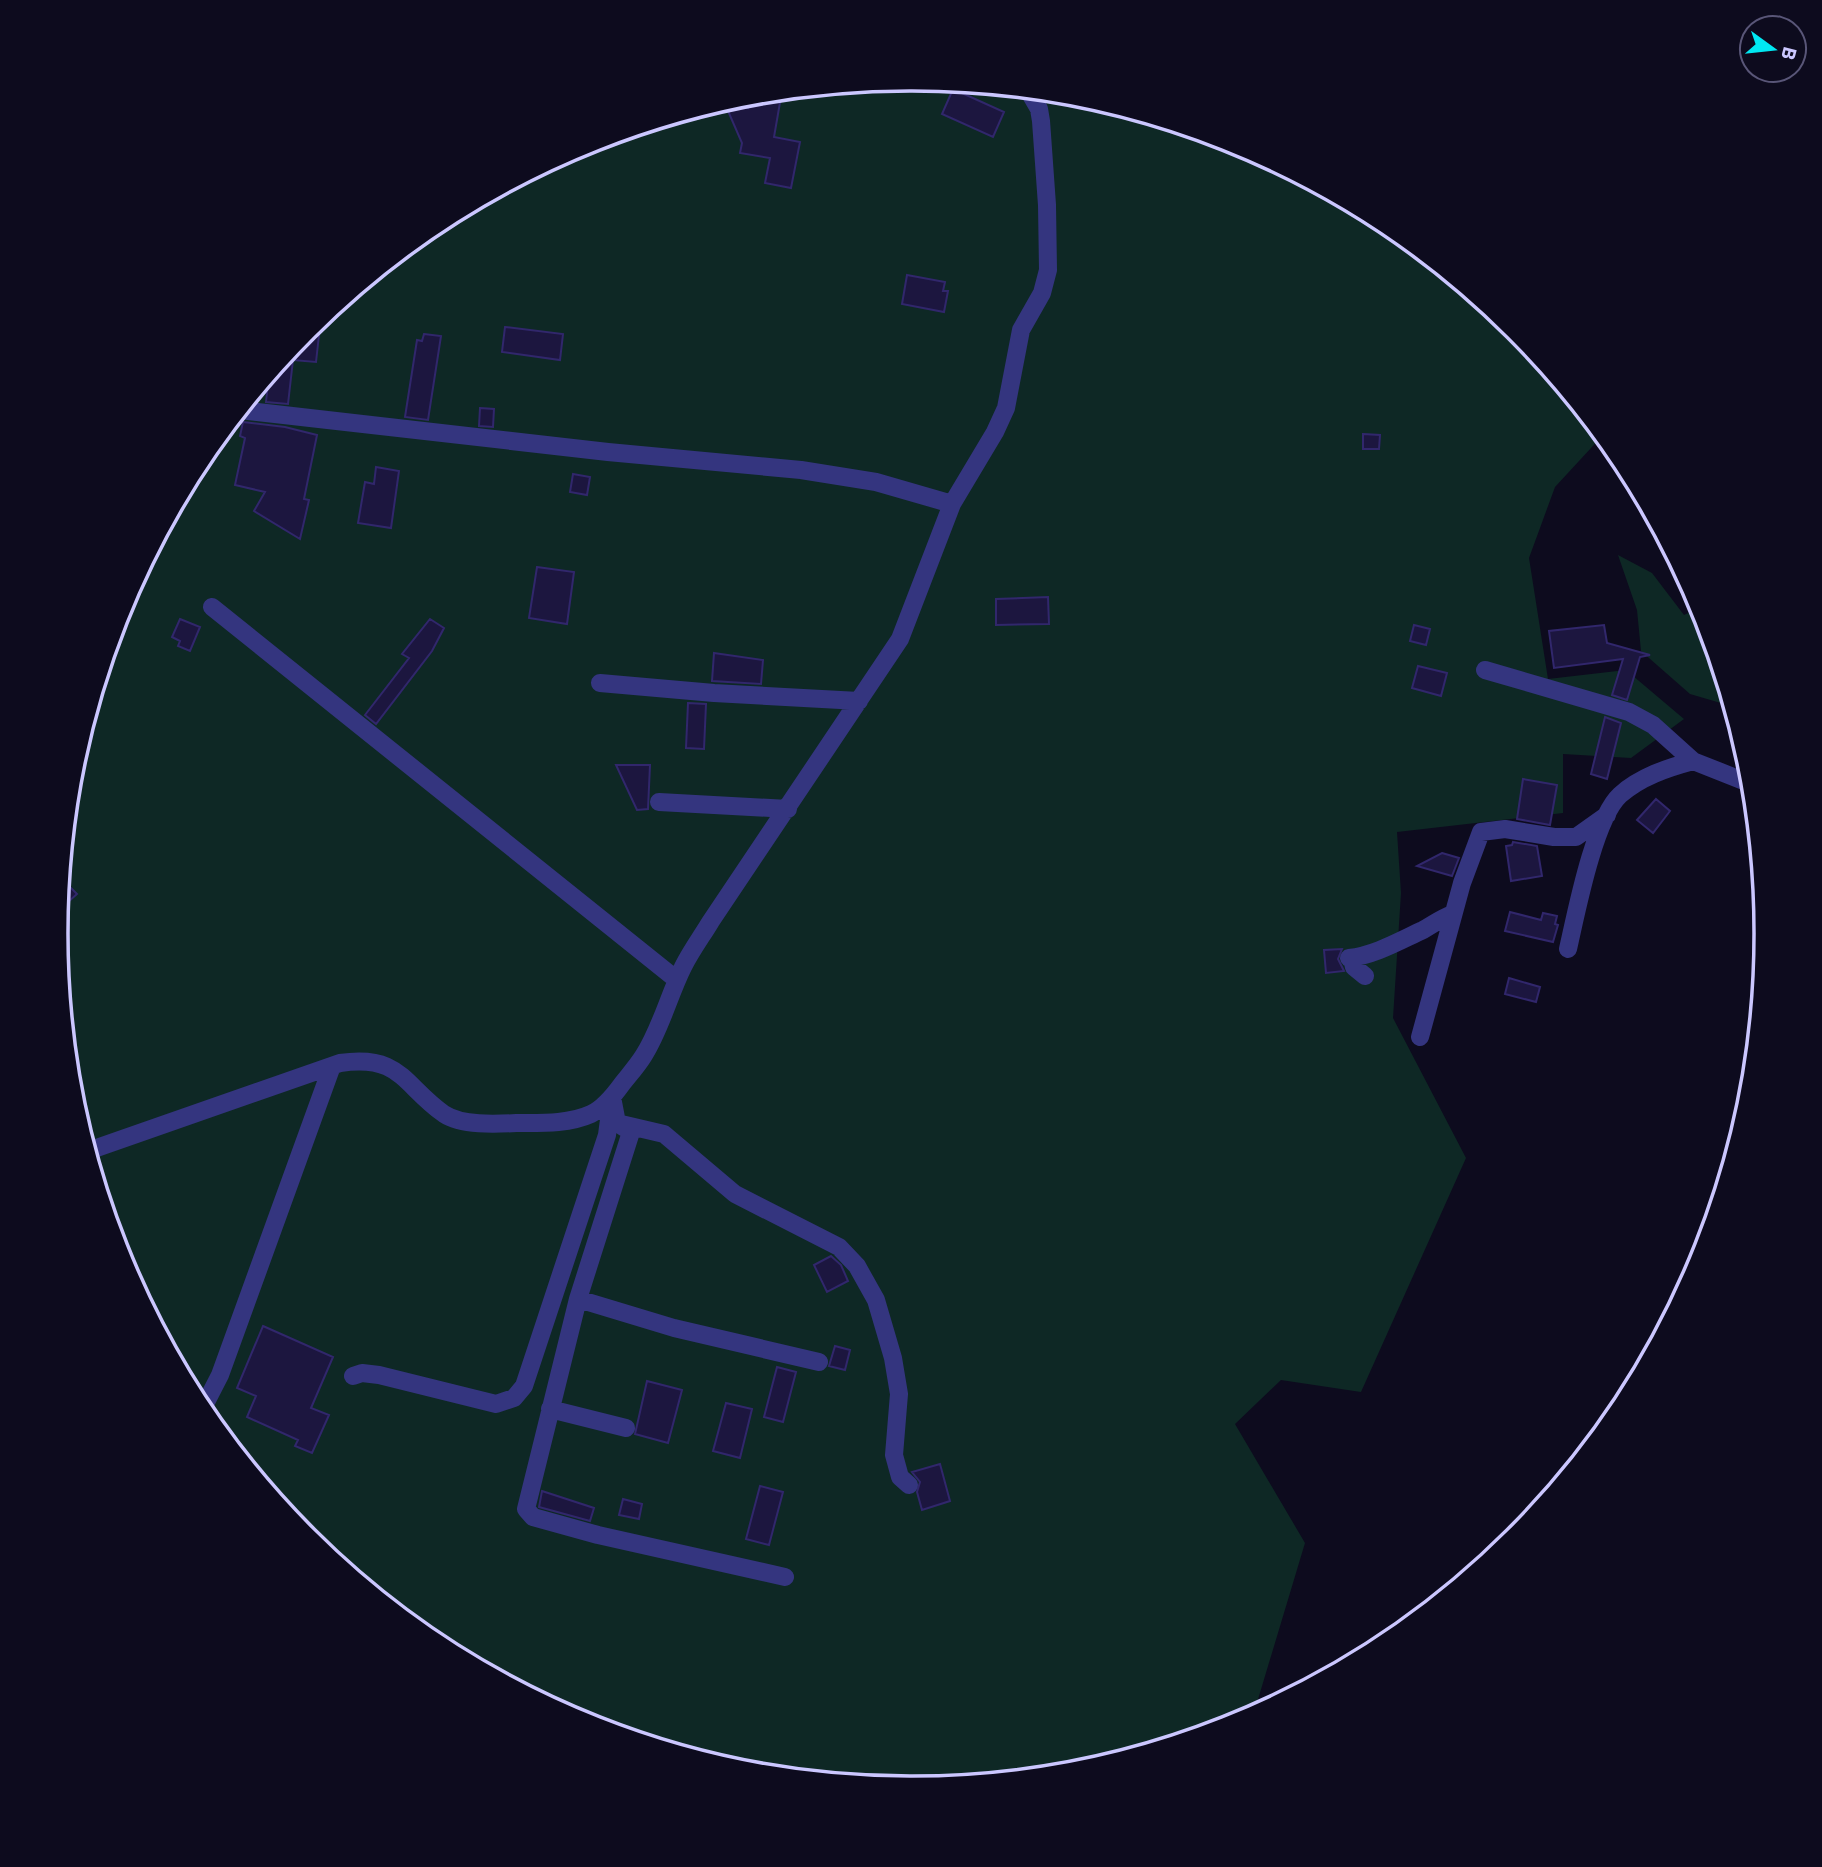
<svg xmlns="http://www.w3.org/2000/svg" width="1822" height="1867" font-family="'IBM Plex Sans',sans-serif">
  <style>
    .green { fill: #0e2825 }
    .building { fill: #1c163f; stroke: #31276c; stroke-width: 2 }
    .lines { fill: none; stroke-linecap: round; stroke-linejoin: round }
    .minor { stroke: #34357f; stroke-width: 18 }
    .rim { fill: none; stroke: #cbc7ff; stroke-width: 3.5 }
  </style>
  <rect width="100%" height="100%" fill="#0d0b1e"/>
  <path class="green" d="M 911,79 L 1078,95 L 1239,144 L 1386,223 L 1516,329 L 1603,435 L 1555,487 L 1529,558 L 1548,679 L 1626,670 L 1684,719 L 1631,758 L 1563,754 L 1563,813 L 1397,832 L 1401,893 L 1393,1018 L 1466,1158 L 1361,1392 L 1281,1380 L 1235,1424 L 1305,1543 L 1253,1716 L 1238,1724 L 1077,1772 L 911,1788 L 744,1772 L 583,1723 L 436,1644 L 306,1538 L 200,1408 L 121,1260 L 72,1100 L 56,933 L 73,766 L 121,606 L 200,458 L 307,329 L 436,222 L 584,143 L 745,95 Z
    M 1618,555 L 1652,573 L 1684,615 L 1701,607 L 1731,706 L 1690,694 L 1641,651 L 1637,610 Z"/>
  <path class="building" d="M 953,89 L 1004,112 L 993,137 L 942,114 Z
    M 782,91 L 774,137 L 800,142 L 791,188 L 765,183 L 770,158 L 740,153 L 742,143 L 725,104 L 748,108 L 750,94 Z
    M 907,275 L 945,282 L 943,291 L 948,291 L 944,312 L 902,304 Z
    M 321,317 L 316,362 L 293,360 L 288,404 L 266,402 L 269,374 L 306,329 Z
    M 505,327 L 563,334 L 560,360 L 502,352 Z
    M 424,334 L 441,336 L 428,420 L 405,417 L 417,340 L 422,341 Z
    M 480,408 L 494,409 L 493,427 L 479,426 Z
    M 243,422 L 285,427 L 317,435 L 304,499 L 309,500 L 300,539 L 254,511 L 265,492 L 235,485 L 245,438 L 240,436 Z
    M 1363,434 L 1380,435 L 1379,449 L 1363,449 Z
    M 376,467 L 399,471 L 391,528 L 358,523 L 365,482 L 374,484 Z
    M 573,474 L 590,477 L 587,495 L 570,492 Z
    M 537,567 L 574,572 L 567,624 L 529,618 Z
    M 1048,597 L 1049,624 L 996,625 L 996,599 Z
    M 180,619 L 200,627 L 190,651 L 178,646 L 180,641 L 172,637 Z
    M 430,619 L 444,628 L 432,651 L 376,724 L 365,715 L 409,658 L 402,654 Z
    M 1414,625 L 1430,629 L 1426,645 L 1410,641 Z
    M 1604,625 L 1607,643 L 1650,655 L 1640,657 L 1627,700 L 1612,695 L 1623,659 L 1554,668 L 1549,631 Z
    M 714,653 L 763,660 L 761,684 L 712,681 Z
    M 1418,666 L 1447,673 L 1441,696 L 1412,688 Z
    M 688,703 L 706,704 L 704,749 L 686,748 Z
    M 1605,717 L 1621,723 L 1607,779 L 1591,774 Z
    M 616,765 L 650,765 L 648,809 L 637,810 Z
    M 1523,779 L 1557,785 L 1550,825 L 1517,819 Z
    M 1656,799 L 1670,811 L 1653,833 L 1637,820 Z
    M 1513,842 L 1537,846 L 1542,876 L 1511,881 L 1506,846 L 1512,845 Z
    M 1442,853 L 1459,858 L 1452,876 L 1417,866 Z
    M 61,878 L 77,894 L 58,911 L 60,893 Z
    M 1510,912 L 1541,920 L 1543,913 L 1557,916 L 1555,924 L 1558,925 L 1553,942 L 1505,931 Z
    M 1342,949 L 1338,959 L 1344,971 L 1326,973 L 1324,950 Z
    M 1509,978 L 1540,987 L 1536,1002 L 1505,994 Z
    M 831,1256 L 841,1265 L 848,1281 L 827,1292 L 814,1265 Z
    M 263,1326 L 333,1357 L 311,1408 L 329,1415 L 312,1453 L 295,1446 L 298,1440 L 247,1417 L 256,1396 L 237,1388 Z
    M 835,1346 L 850,1350 L 845,1370 L 829,1366 Z
    M 777,1367 L 796,1372 L 783,1422 L 764,1417 Z
    M 647,1381 L 682,1390 L 668,1443 L 635,1434 Z
    M 726,1403 L 752,1409 L 740,1458 L 713,1451 Z
    M 940,1464 L 950,1501 L 922,1510 L 917,1492 L 920,1482 L 912,1472 Z
    M 760,1486 L 783,1492 L 769,1545 L 746,1539 Z
    M 542,1491 L 594,1508 L 590,1521 L 539,1507 Z
    M 623,1499 L 642,1504 L 639,1519 L 619,1515 Z"/>
  <g class="lines">
    <path class="minor" d="M 240,410 L 608,452 L 801,470 L 876,482 L 952,504
      M 212,607 L 677,980
      M 1485,670 L 1629,712 L 1653,725 L 1693,761 L 1751,784
      M 600,683 L 714,693 L 859,701
      M 659,802 L 788,809
      M 1568,949 C 1576,914 1594,819 1620,795 C 1640,777 1667,768 1693,761
      M 1349,958 C 1375,955 1399,941 1423,930 C 1434,924 1441,918 1453,914
      M 1352,958 L 1354,967 L 1365,976
      M 1420,1037 L 1462,883 L 1481,832 L 1505,829 L 1554,837 L 1576,837 L 1607,815
      M 617,1123 L 631,1132 L 578,1299 L 526,1509 L 533,1517 L 598,1535 L 785,1577
      M 88,1151 L 340,1063 C 401,1054 403,1085 444,1114 C 462,1126 497,1124 518,1123 C 542,1123 569,1124 591,1114 C 604,1108 614,1095 622,1084 C 629,1075 638,1065 644,1055 C 661,1028 669,995 683,967 C 691,951 702,936 711,921 L 900,639 L 952,504 L 995,432 L 1006,408 L 1021,330 L 1042,293 L 1048,270 L 1047,205 L 1041,121 L 1039,109 L 1028,90
      M 578,1299 L 674,1328 L 819,1362
      M 353,1376 L 362,1373 L 379,1375 L 496,1404 L 514,1398 L 524,1386 L 607,1135 L 612,1097 L 617,1123 L 664,1134 L 735,1194 L 839,1247 L 857,1266 L 876,1300 L 893,1358 L 899,1394 L 894,1455 L 900,1477 L 909,1485
      M 550,1409 L 626,1428
      M 202,1410 L 220,1375 L 332,1066"/>
  </g>
  <path d="M0 0H1822V1867H0ZM910 91H912A842 842 0 0 1 1754 933V934A842 842 0 0 1 912 1776H910A842 842 0 0 1 68 934V933A842 842 0 0 1 910 91Z" fill="#0d0b1e" fill-rule="evenodd"/>
  <path class="rim" d="M910 91H912A842 842 0 0 1 1754 933V934A842 842 0 0 1 912 1776H910A842 842 0 0 1 68 934V933A842 842 0 0 1 910 91Z"/>
  <g transform="translate(1773 49) rotate(105)"><circle r="33" fill="#0d0b1e" stroke="#595678" stroke-width="2"/>
  <path d="M0-5L12 26L0 18L-12 26Z" fill="#00e8f2"/>
  <text y="-10" font-size="19" font-weight="bold" text-anchor="middle" fill="#cbc7ff">B</text>
  </g>
</svg>
